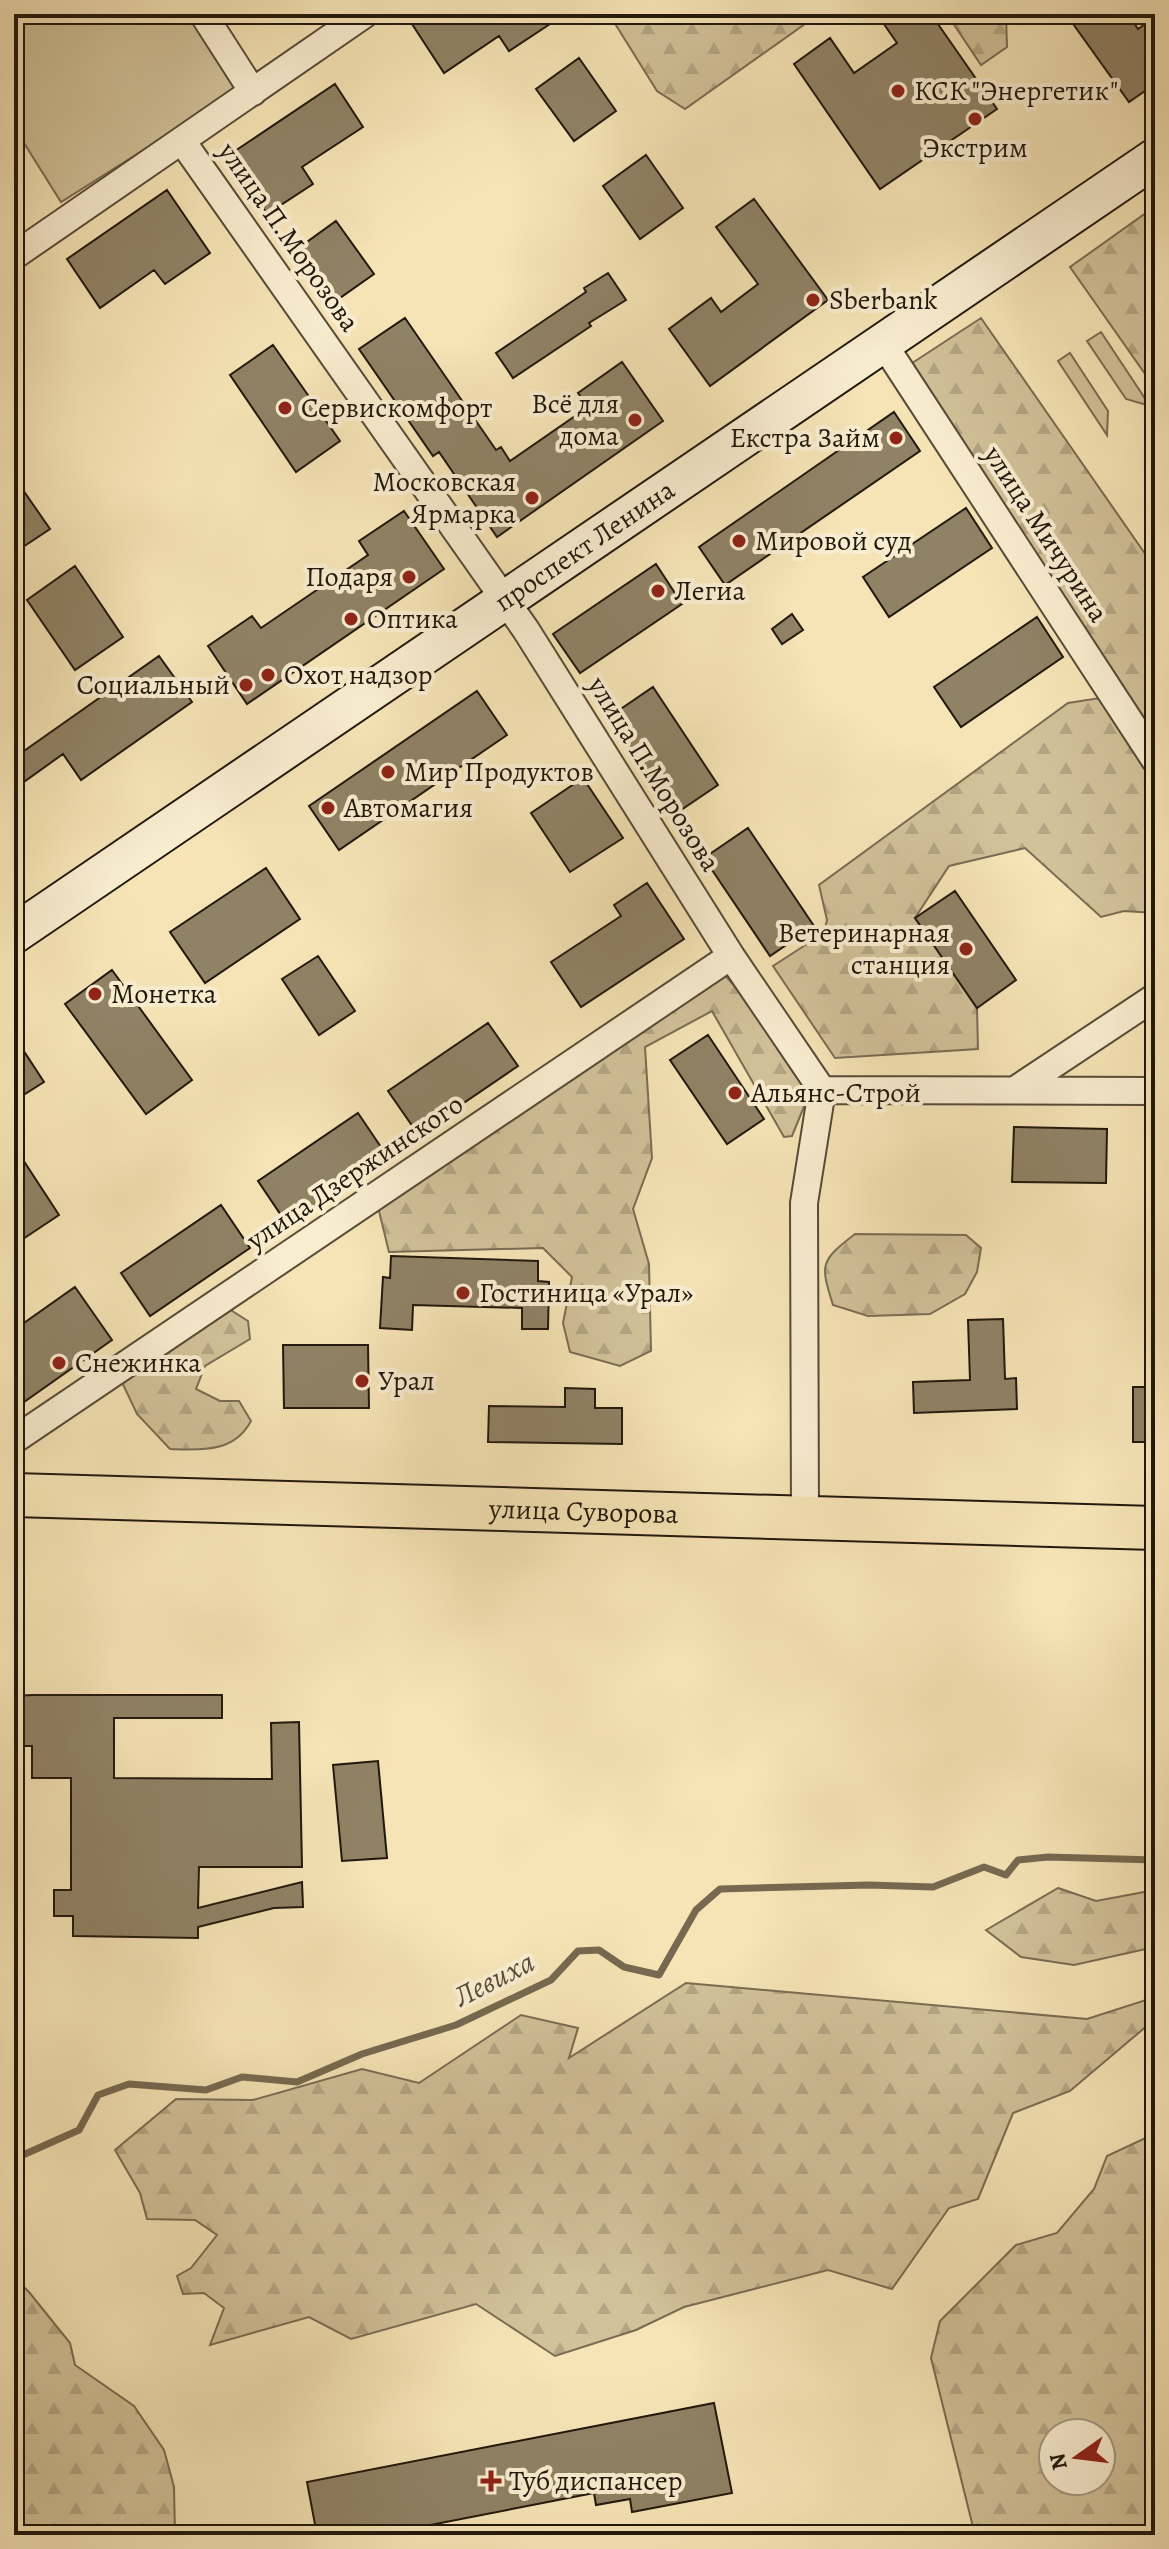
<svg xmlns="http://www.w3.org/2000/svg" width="1169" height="2549" font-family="Alegreya,serif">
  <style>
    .green { fill: #d2c199; stroke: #7a6c53; stroke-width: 2 }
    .forest { fill: url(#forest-firs); stroke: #7a6c53; stroke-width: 2; fill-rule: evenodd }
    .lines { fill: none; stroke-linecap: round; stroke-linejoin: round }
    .stream { stroke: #766950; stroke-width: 7 }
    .building { fill: #908265; stroke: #21180d; stroke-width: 2 }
    .minor-casing { stroke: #564b37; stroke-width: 30 }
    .secondary-casing { stroke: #21180d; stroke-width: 42 }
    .primary-casing { stroke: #21180d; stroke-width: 46 }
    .minor { stroke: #f9edd0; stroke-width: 26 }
    .secondary { stroke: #f9edd0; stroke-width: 38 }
    .primary { stroke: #f6e4b6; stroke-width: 42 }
    .poi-dot { fill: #8f2418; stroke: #f9edd0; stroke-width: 3 }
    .labels { text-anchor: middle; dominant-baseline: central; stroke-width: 8; stroke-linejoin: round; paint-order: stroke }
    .poi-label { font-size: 28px; fill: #21180d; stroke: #f9edd0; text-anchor: start }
    .street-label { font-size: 28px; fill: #21180d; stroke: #f9edd0 }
    .water-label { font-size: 30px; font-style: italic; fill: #594e3a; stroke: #f9edd0 }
  </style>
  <defs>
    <pattern id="forest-firs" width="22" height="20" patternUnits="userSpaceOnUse" patternTransform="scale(2)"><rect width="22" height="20" fill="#d2c199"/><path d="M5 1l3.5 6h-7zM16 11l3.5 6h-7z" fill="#b4a583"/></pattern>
  </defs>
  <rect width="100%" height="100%" fill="#f6e4b6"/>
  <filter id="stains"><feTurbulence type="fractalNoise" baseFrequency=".0025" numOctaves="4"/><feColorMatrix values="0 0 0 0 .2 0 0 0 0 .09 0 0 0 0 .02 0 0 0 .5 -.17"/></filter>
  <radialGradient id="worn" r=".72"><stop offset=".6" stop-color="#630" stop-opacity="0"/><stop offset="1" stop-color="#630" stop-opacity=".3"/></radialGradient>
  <path class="green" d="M 14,14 L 189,14 L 237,91 L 61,202 L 14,127 Z
    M 1101,332 L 1150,406 L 1126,399 L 1087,341 Z
    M 1070,353 L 1108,411 L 1107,435 L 1058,361 Z"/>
  <path class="forest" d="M 609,14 L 819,14 L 685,109 L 657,91 Z
    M 947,14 L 1006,14 L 1007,47 L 981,65 Z
    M 1146,213 L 1155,227 L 1155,388 L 1070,267 Z
    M 981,318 L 1155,568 L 1155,751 L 900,371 Z
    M 1100,698 L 1155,769 L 1155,913 L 1124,911 L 1101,917 L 1025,848 L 949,866 L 915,918 L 977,1008 L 978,1049 L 835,1058 L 773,966 L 824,933 L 827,920 L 819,885 L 1068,703 Z
    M 723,973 L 745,998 L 810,1092 L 792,1136 L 784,1137 L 712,1011 L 645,1047 L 652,1158 L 633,1209 L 649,1264 L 651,1351 L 620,1366 L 570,1352 L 563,1323 L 572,1277 L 543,1248 L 389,1252 L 377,1203 Z
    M 855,1234 L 966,1235 L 981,1248 L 977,1272 L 965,1294 L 930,1314 L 868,1316 L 833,1305 C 820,1264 820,1261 855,1234 Z
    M 229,1309 L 248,1321 L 250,1339 L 205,1366 L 196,1389 L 220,1401 L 239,1401 L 251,1421 C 234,1453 202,1450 170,1449 L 137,1414 L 120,1378 Z
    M 1058,1888 L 1096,1901 L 1155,1890 L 1155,1947 L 1074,1965 L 1021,1957 L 986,1930 Z
    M 686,1983 L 1087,2019 L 1155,1997 L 1155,2019 L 1070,2091 L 1013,2113 L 978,2199 L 949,2208 L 892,2289 L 828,2270 L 684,2307 L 636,2330 L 555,2356 L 476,2304 L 351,2339 L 309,2317 L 210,2345 L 224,2308 L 204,2293 L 183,2294 L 177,2276 L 191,2268 L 217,2235 L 195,2220 L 147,2219 L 140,2193 L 115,2150 L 176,2099 L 253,2100 L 362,2069 L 419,2083 L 521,2015 L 578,2028 L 569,2058 Z
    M 1155,2131 L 1155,2535 L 975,2535 L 931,2358 L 940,2321 L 1016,2245 L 1057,2233 L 1094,2189 L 1107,2156 L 1150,2136 ZM 1053,2433 L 1101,2433 L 1101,2481 L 1053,2481 Z
    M 14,2277 L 29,2292 L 70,2343 L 75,2365 L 134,2406 L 164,2450 L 174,2487 L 175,2535 L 14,2535 Z"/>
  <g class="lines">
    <path class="stream" d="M 14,2159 L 79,2130 L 98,2095 L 129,2084 L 206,2090 L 242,2077 L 297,2082 L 362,2054 L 456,2025 L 551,1980 L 578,1951 L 599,1950 L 624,1967 L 659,1975 L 696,1910 L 720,1889 L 869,1885 L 933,1887 L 984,1867 L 1006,1875 L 1018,1860 L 1048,1857 L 1155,1860"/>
  </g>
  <path class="building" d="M 426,14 L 565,14 L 509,51 L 499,36 L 444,73 L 412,24 Z
    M 877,14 L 931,14 L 997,109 L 880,189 L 794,64 L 830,38 L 854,73 L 897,43 Z
    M 1066,14 L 1128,14 L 1138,29 L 1155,17 L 1155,84 L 1129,102 Z
    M 579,58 L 616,111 L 574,141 L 536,89 Z
    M 335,84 L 363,127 L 302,167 L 313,184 L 267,214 L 229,155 Z
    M 646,155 L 683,208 L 640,239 L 603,186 Z
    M 167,190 L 210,253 L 165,284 L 154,270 L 100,308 L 67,259 Z
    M 754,199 L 828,300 L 710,386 L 669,329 L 711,298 L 721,312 L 758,284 L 716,227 Z
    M 336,221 L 374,274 L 330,305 L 293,252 Z
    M 608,273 L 626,300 L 589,323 L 591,326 L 513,378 L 496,353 L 586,292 L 584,288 Z
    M 405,318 L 496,450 L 501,447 L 510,461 L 588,407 L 578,393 L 622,362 L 663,421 L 497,537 L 439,452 L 433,456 L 359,349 Z
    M 273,345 L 340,441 L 296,472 L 230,375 Z
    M 894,412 L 920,451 L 725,585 L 699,547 Z
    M 14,477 L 50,529 L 14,553 Z
    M 966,508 L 992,548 L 889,617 L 863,577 Z
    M 404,511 L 444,569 L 247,704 L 208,646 L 252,616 L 261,628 L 368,555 L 359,541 Z
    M 656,564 L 682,604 L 580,673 L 553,634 Z
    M 75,566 L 123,637 L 75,670 L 27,600 Z
    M 792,614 L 803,630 L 782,644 L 772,629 Z
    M 1037,617 L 1063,657 L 961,727 L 934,687 Z
    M 159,656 L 192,702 L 81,780 L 63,754 L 14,789 L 14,758 Z
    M 653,687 L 718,785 L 675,814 L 609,717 Z
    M 477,691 L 507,735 L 339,850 L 309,806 Z
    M 583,778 L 623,838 L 570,872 L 531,813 Z
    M 748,828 L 814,926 L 770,956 L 704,858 Z
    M 266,868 L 300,919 L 205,983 L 170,932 Z
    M 647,883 L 684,939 L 581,1007 L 551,962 L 621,916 L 614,905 Z
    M 955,891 L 1016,980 L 977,1008 L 915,918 Z
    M 318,956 L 355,1011 L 319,1035 L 282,979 Z
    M 112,970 L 192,1080 L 146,1114 L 65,1004 Z
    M 488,1023 L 518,1066 L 418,1134 L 388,1091 Z
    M 708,1035 L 764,1119 L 727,1144 L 670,1060 Z
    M 14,1036 L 44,1082 L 14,1101 Z
    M 358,1113 L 387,1156 L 287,1224 L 258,1181 Z
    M 1014,1127 L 1107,1129 L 1106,1183 L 1012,1182 Z
    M 14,1146 L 59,1215 L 14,1245 Z
    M 221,1205 L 250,1248 L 150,1316 L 121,1273 Z
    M 391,1256 L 538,1261 L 538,1281 L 549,1282 L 548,1329 L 522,1329 L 522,1308 L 413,1305 L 412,1330 L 380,1328 L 383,1277 L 390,1278 Z
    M 75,1287 L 112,1340 L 14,1409 L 14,1330 Z
    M 1003,1319 L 1005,1379 L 1016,1378 L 1017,1409 L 914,1413 L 913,1382 L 970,1380 L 968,1320 Z
    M 283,1345 L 368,1345 L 369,1408 L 284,1408 Z
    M 1133,1387 L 1155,1387 L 1155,1442 L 1133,1442 Z
    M 565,1388 L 595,1389 L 595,1408 L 622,1408 L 622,1444 L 488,1442 L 489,1406 L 565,1407 Z
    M 32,1695 L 222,1695 L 222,1718 L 114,1718 L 114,1778 L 272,1779 L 271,1723 L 299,1722 L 302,1867 L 199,1867 L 198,1908 L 302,1882 L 303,1907 L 274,1908 L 198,1927 L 198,1938 L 73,1936 L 73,1916 L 54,1916 L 54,1890 L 71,1890 L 71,1778 L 32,1778 L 32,1746 L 14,1746 L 14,1696 Z
    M 378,1761 L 387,1858 L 342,1861 L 333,1765 Z
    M 714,2403 L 732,2493 L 632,2512 L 630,2499 L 596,2505 L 594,2493 L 379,2535 L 317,2535 L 307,2482 Z"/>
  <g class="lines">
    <g class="minor-casing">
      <path id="minor" d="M 203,14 L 253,92
        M 182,141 L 526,630 L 731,956 L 822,1090 L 804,1203 L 805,1519
        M 14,256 L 365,14
        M 883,343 L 1155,760
        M 822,1090 L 1155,1091
        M 1015,1090 L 1155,997
        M 14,1440 L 731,956"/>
    </g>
    <g class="secondary-casing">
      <g id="secondary">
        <path id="s1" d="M 14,934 L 1155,158"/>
      </g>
    </g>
    <g class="primary-casing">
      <g id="primary">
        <path id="s2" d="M 14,1495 L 1155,1528"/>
      </g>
    </g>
    <use href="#minor" class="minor"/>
    <use href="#secondary" class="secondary"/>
    <use href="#primary" class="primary"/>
  </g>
  <g class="poi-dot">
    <circle cx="898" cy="91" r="8"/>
    <circle cx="975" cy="119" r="8"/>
    <circle cx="813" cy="300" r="8"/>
    <circle cx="285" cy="408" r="8"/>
    <circle cx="635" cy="420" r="8"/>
    <circle cx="896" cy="438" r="8"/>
    <circle cx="532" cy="498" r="8"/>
    <circle cx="739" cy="541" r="8"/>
    <circle cx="409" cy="577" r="8"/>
    <circle cx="658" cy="591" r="8"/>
    <circle cx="351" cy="619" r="8"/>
    <circle cx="268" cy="675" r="8"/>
    <circle cx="246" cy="685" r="8"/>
    <circle cx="388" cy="772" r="8"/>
    <circle cx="328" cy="808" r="8"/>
    <circle cx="966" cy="949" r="8"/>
    <circle cx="95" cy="994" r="8"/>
    <circle cx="735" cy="1093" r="8"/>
    <circle cx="463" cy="1293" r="8"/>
    <circle cx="59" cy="1363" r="8"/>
    <circle cx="362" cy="1381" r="8"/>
    <path d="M487 2469h8v8h8v8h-8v8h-8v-8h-8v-8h8z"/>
  </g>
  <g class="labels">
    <g class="poi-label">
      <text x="914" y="91">КСК "Энергетик"</text>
      <text x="975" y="148" text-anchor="middle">Экстрим</text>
      <text x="829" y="300">Sberbank</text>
      <text x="619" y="404" text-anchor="end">Всё для<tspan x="619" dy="32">дома</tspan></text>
      <text x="301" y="408">Сервискомфорт</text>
      <text x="880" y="438" text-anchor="end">Екстра Займ</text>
      <text x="516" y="482" text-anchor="end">Московская<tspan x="516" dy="32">Ярмарка</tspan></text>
      <text x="755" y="541">Мировой суд</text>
      <text x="393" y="577" text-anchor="end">Подаря</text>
      <text x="674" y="591">Легиа</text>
      <text x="367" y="619">Оптика</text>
      <text x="284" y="675">Охот надзор</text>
      <text x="230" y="685" text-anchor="end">Социальный</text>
      <text x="404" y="772">Мир Продуктов</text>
      <text x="344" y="808">Автомагия</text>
      <text x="950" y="933" text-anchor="end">Ветеринарная<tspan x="950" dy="32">станция</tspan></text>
      <text x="111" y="994">Монетка</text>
      <text x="751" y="1093">Альянс-Строй</text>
      <text x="479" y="1293">Гостиница «Урал»</text>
      <text x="75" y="1363">Снежинка</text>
      <text x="378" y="1381">Урал</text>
      <text x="509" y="2481">Туб диспансер</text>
    </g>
    <g class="street-label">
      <text transform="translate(289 237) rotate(55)">улица П.Морозова</text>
      <text transform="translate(1046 534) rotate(57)">улица Мичурина</text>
      <text stroke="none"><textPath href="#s1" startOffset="690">проспект Ленина</textPath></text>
      <text transform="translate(654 774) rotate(58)">улица П.Морозова</text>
      <text transform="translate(355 1172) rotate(-34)">улица Дзержинского</text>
      <text stroke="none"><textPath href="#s2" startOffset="570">улица Суворова</textPath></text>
    </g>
    <g class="water-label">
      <text transform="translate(494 1979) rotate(-27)">Левиха</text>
    </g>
  </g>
  <rect width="1169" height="2549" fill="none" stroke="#f6e4b6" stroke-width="48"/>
  <rect x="16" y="16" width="1137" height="2517" fill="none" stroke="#21180d" stroke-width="4"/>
  <rect x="24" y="24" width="1121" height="2501" fill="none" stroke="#21180d" stroke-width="2"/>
  <g transform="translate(1077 2457) rotate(256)"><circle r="38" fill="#f9edd0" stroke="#a39882" stroke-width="2"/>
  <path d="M0-6L14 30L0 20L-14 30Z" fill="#8f2418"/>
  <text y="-12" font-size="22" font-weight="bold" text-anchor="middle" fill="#21180d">N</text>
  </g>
  <rect width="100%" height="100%" filter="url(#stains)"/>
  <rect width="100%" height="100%" fill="url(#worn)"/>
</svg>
